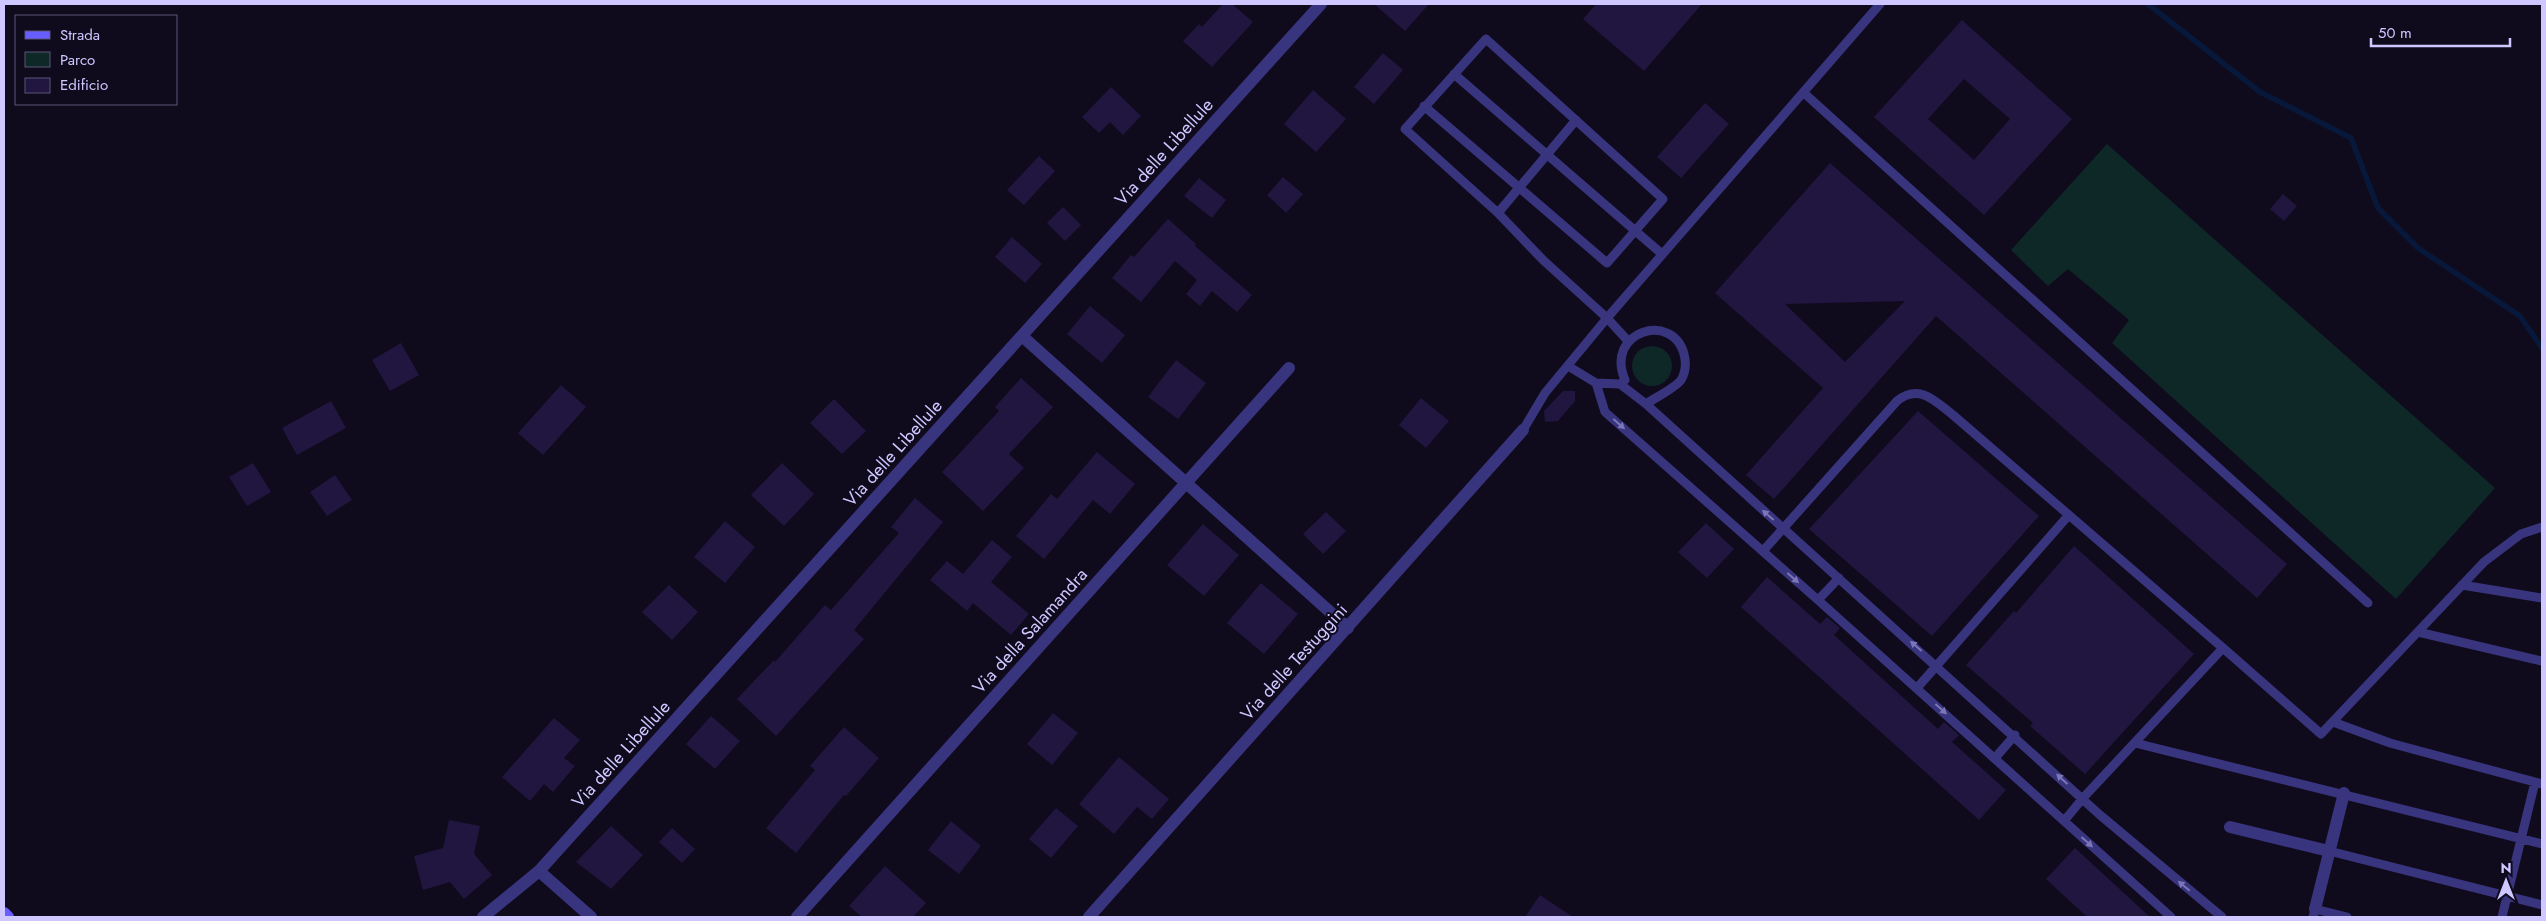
<svg xmlns="http://www.w3.org/2000/svg" width="2546" height="921" font-family="Jost,sans-serif">
  <style>
    .green { fill: #0e2727 }
    .lines { fill: none; stroke-linecap: round; stroke-linejoin: round }
    .stream { stroke: #07183a; stroke-width: 5.5 }
    .building { fill: #20163f; fill-rule: evenodd }
    .service { stroke: #39347e; stroke-width: 9 }
    .minor { stroke: #39347e; stroke-width: 12 }
    .secondary { stroke: #675eff; stroke-width: 12 }
    .oneway { fill: #7c76b8 }
    .labels { text-anchor: middle; dominant-baseline: central; stroke-width: 4; stroke-linejoin: round; paint-order: stroke }
    .street-label { font-size: 18px; fill: #cfc7ff; stroke: #0f0b1d }
  </style>
  <rect width="100%" height="100%" fill="#0f0b1d"/>
  <path class="green" d="M 2107,144 L 2495,488 L 2396,599 L 2112,343 L 2129,320 L 2068,269 L 2048,286 L 2011,250 Z
    M1632 366a20 20 0 1 1 40 0a20 20 0 1 1-40 0Z"/>
  <g class="lines">
    <path class="stream" d="M 2148,4 L 2260,92 L 2351,138 L 2378,208 L 2418,248 L 2520,316 L 2542,348"/>
  </g>
  <path class="building" d="M 1223,4 L 1232,4 L 1253,22 L 1212,67 L 1183,41 L 1199,24 L 1202,27 Z
    M 1374,4 L 1429,4 L 1405,31 Z
    M 1596,4 L 1702,4 L 1644,71 L 1583,19 Z
    M 1962,20 L 2072,119 L 1984,215 L 1874,117 ZM 1964,79 L 2010,119 L 1974,160 L 1928,119 Z
    M 1383,53 L 1403,70 L 1374,104 L 1354,87 Z
    M 1111,87 L 1141,116 L 1123,135 L 1110,122 L 1099,133 L 1082,117 Z
    M 1313,90 L 1346,119 L 1316,152 L 1284,124 Z
    M 1705,103 L 1729,124 L 1681,178 L 1657,157 Z
    M 1039,156 L 1055,171 L 1024,205 L 1007,190 Z
    M 1830,163 L 2287,564 L 2257,598 L 1936,316 L 1774,499 L 1746,475 L 1823,388 L 1715,293 ZM 1905,301 L 1845,362 L 1785,304 Z
    M 1283,177 L 1303,194 L 1286,213 L 1267,195 Z
    M 1199,178 L 1226,200 L 1212,218 L 1184,196 Z
    M 2283,194 L 2297,206 L 2284,221 L 2270,209 Z
    M 1063,207 L 1081,225 L 1065,241 L 1047,223 Z
    M 1168,219 L 1196,244 L 1195,246 L 1252,295 L 1237,312 L 1212,291 L 1200,306 L 1186,294 L 1197,280 L 1175,261 L 1141,302 L 1112,278 L 1131,255 L 1134,257 Z
    M 1012,237 L 1042,264 L 1025,283 L 995,257 Z
    M 1090,306 L 1125,335 L 1102,363 L 1067,334 Z
    M 401,343 L 419,375 L 390,391 L 372,360 Z
    M 1176,360 L 1206,383 L 1178,419 L 1148,397 Z
    M 1021,378 L 1053,407 L 1009,454 L 1024,468 L 983,511 L 942,472 L 999,411 L 995,407 Z
    M 561,385 L 586,407 L 543,455 L 518,433 Z
    M 1563,391 L 1575,391 L 1575,401 L 1558,421 L 1545,422 L 1544,411 Z
    M 1421,398 L 1449,421 L 1426,448 L 1399,425 Z
    M 834,399 L 866,431 L 842,454 L 810,423 Z
    M 331,401 L 346,428 L 297,455 L 282,428 Z
    M 1918,411 L 2039,516 L 1932,636 L 1809,529 Z
    M 1097,452 L 1135,484 L 1110,514 L 1093,500 L 1044,559 L 1016,536 L 1051,494 L 1057,499 Z
    M 253,463 L 271,492 L 247,506 L 229,477 Z
    M 782,463 L 814,494 L 784,526 L 751,495 Z
    M 335,475 L 352,500 L 327,516 L 310,492 Z
    M 915,498 L 943,522 L 854,630 L 864,639 L 776,736 L 737,699 L 774,660 L 775,662 L 825,605 L 831,610 L 899,533 L 891,527 Z
    M 1326,512 L 1346,531 L 1323,554 L 1303,534 Z
    M 725,521 L 755,547 L 725,583 L 694,557 Z
    M 1706,523 L 1734,549 L 1707,578 L 1678,552 Z
    M 1203,524 L 1239,555 L 1204,596 L 1167,565 Z
    M 992,540 L 1012,557 L 991,582 L 1029,614 L 1011,635 L 973,603 L 967,611 L 930,580 L 947,561 L 963,574 Z
    M 2074,546 L 2194,654 L 2085,774 L 2030,726 L 2033,723 L 1966,665 L 2014,611 L 2016,613 Z
    M 1767,577 L 1820,624 L 1827,617 L 1840,628 L 1834,635 L 1938,729 L 1944,722 L 1959,735 L 1952,742 L 2006,790 L 1979,820 L 1741,607 Z
    M 1261,583 L 1298,614 L 1264,654 L 1227,623 Z
    M 669,585 L 698,612 L 672,640 L 642,612 Z
    M 1053,713 L 1078,733 L 1052,765 L 1027,744 Z
    M 711,716 L 740,741 L 715,769 L 686,744 Z
    M 554,718 L 580,740 L 564,758 L 575,766 L 553,792 L 544,784 L 530,801 L 502,777 Z
    M 844,727 L 879,758 L 846,796 L 844,795 L 796,853 L 766,828 L 815,770 L 810,766 Z
    M 1119,757 L 1169,799 L 1152,819 L 1137,807 L 1114,834 L 1079,804 Z
    M 1056,808 L 1078,826 L 1051,858 L 1029,839 Z
    M 449,820 L 480,826 L 474,854 L 492,875 L 464,899 L 450,882 L 423,890 L 414,856 L 443,848 Z
    M 951,821 L 981,846 L 959,874 L 928,850 Z
    M 611,826 L 643,855 L 611,889 L 576,862 Z
    M 672,828 L 695,849 L 682,863 L 659,842 Z
    M 2075,848 L 2150,917 L 2087,917 L 2046,879 Z
    M 885,866 L 926,903 L 913,917 L 862,917 L 849,906 Z
    M 1540,895 L 1573,917 L 1525,917 Z"/>
  <g class="lines">
    <path class="service" d="M 1454,74 L 1662,254
      M 1804,93 L 2368,603
      M 1424,106 L 1607,263 L 1663,199 L 1486,39 L 1405,129 L 1498,213 L 1543,260 L 1607,318 L 1628,341
      M 1498,213 L 1576,120
      M 1568,366 L 1596,383 L 1620,384 L 1646,404 L 2100,815 L 2222,917
      M 1596,383 L 1605,412 L 1818,600 L 2171,917
      M 1620,384 L 1625,380 C 1604,331 1673,311 1684,354 C 1686,362 1686,372 1681,380 C 1674,389 1656,397 1646,404
      M 1523,430 L 1545,393 L 1607,318 L 1880,4
      M 1763,551 L 1897,401 C 1919,383 1935,401 1953,415 L 2223,648 L 2083,798 L 2064,821
      M 2462,585 L 2542,598
      M 1818,600 L 1839,578
      M 2418,632 L 2542,661
      M 2223,648 L 2321,734 L 2484,562 L 2521,534 L 2542,527
      M 1917,688 L 2068,516
      M 2333,722 L 2390,743 L 2542,784
      M 2135,743 L 2542,844
      M 1995,758 L 2015,735
      M 2329,851 L 2542,905
      M 2313,917 L 2315,909 L 2347,917
      M 2502,917 L 2535,782"/>
    <path class="minor" d="M 1022,336 L 1348,628
      M 2230,827 L 2329,851
      M 539,871 L 591,917
      M 2315,909 L 2344,793
      M 483,917 L 539,871 L 1321,4
      M 797,917 L 1289,368
      M 1089,917 L 1523,430"/>
    <path class="secondary" d="M 4,913 L 8,917"/>
  </g>
  <defs><path id="oneway-solid" d="M-6-.8H1V-3.2L6.5 0L1 3.2V.8H-6Z" transform="scale(1.25)"/></defs>
  <g class="oneway">
    <use href="#oneway-solid" transform="translate(1619 424) rotate(41)"/>
    <use href="#oneway-solid" transform="translate(1768 515) rotate(-139)"/>
    <use href="#oneway-solid" transform="translate(1793 578) rotate(41)"/>
    <use href="#oneway-solid" transform="translate(1916 646) rotate(-139)"/>
    <use href="#oneway-solid" transform="translate(1941 709) rotate(42)"/>
    <use href="#oneway-solid" transform="translate(2062 779) rotate(-137)"/>
    <use href="#oneway-solid" transform="translate(2087 842) rotate(42)"/>
    <use href="#oneway-solid" transform="translate(2184 886) rotate(-140)"/>
  </g>
  <g class="labels">
    <g class="street-label">
      <text transform="translate(1164 152) rotate(-48)">Via delle Libellule</text>
      <text transform="translate(893 453) rotate(-48)">Via delle Libellule</text>
      <text transform="translate(1030 631) rotate(-48)">Via della Salamandra</text>
      <text transform="translate(1294 662) rotate(-48)">Via delle Testuggini</text>
      <text transform="translate(621 754) rotate(-48)">Via delle Libellule</text>
    </g>
  </g>
  <rect width="2546" height="921" fill="none" stroke="#cfc7ff" stroke-width="10"/>
  <rect x="15" y="15" width="162" height="90" fill="#0f0b1d" stroke="#5c5677"/>
  <rect x="25" y="31" width="25" height="8" fill="#675eff" stroke="#5c5677"/>
  <text x="60" y="40" font-size="15" fill="#cfc7ff">Strada</text>
  <rect x="25" y="52" width="25" height="15" fill="#0e2727" stroke="#5c5677"/>
  <text x="60" y="65" font-size="15" fill="#cfc7ff">Parco</text>
  <rect x="25" y="78" width="25" height="15" fill="#20163f" stroke="#5c5677"/>
  <text x="60" y="90" font-size="15" fill="#cfc7ff">Edificio</text>
  <g transform="translate(2506 881)" stroke="#0f0b1d" stroke-width="4" paint-order="stroke">
  <path d="M0-4L9 19L0 12L-9 19Z" fill="#cfc7ff"/>
  <text y="-8" font-size="14" font-weight="bold" text-anchor="middle" fill="#cfc7ff">N</text>
  </g>
  <path d="M2371 38v8h139v-8" fill="none" stroke="#cfc7ff" stroke-width="2.5"/>
  <text x="2378" y="38" font-size="15" fill="#cfc7ff" stroke="#0f0b1d" stroke-width="4" paint-order="stroke">50 m</text>
</svg>
